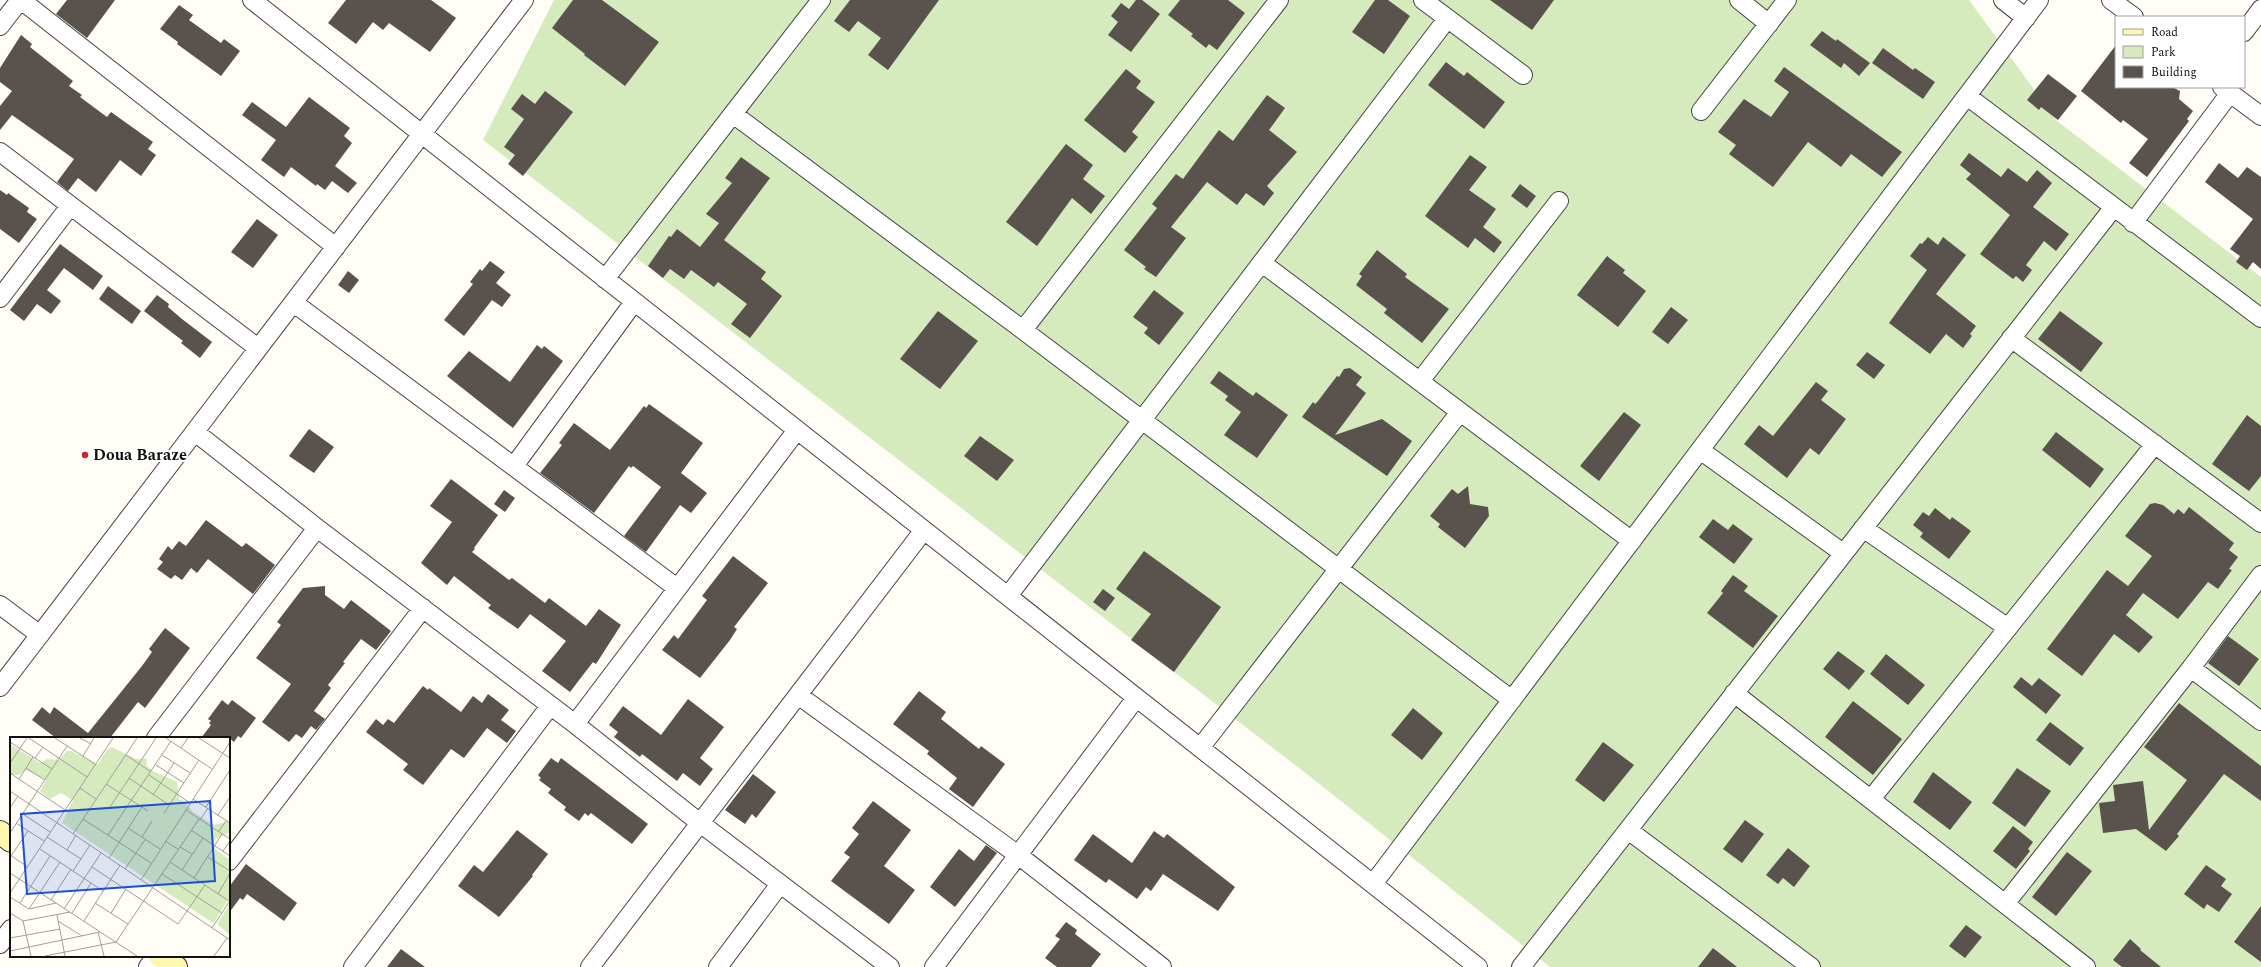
<svg xmlns="http://www.w3.org/2000/svg" width="2261" height="967" font-family="Spectral,serif">
  <style>
    .green { fill: #d5ebbd }
    .building { fill: #5a524d }
    .lines { fill: none; stroke-linecap: round; stroke-linejoin: round }
    .street-casing { stroke: #444; stroke-width: 20 }
    .secondary-casing { stroke: #333; stroke-width: 24 }
    .street { stroke: #fff; stroke-width: 18 }
    .secondary { stroke: #fff6b0; stroke-width: 22 }
    .poi-dot { fill: #c4262e; stroke: #fff; stroke-width: 1.5 }
    .labels { text-anchor: middle; dominant-baseline: central; stroke-width: 4; stroke-linejoin: round; paint-order: stroke }
    .poi-label { font-size: 16px; font-weight: bold; fill: #111; stroke: #fff; text-anchor: start }
    .inset-road { fill: none; stroke: #a09f9a; stroke-width: 1 }
    .view { fill: #1d4ed8; fill-opacity: 0.15; stroke: #1d4ed8; stroke-width: 2 }
    .inset-edge { fill: none; stroke: #111; stroke-width: 2 }
  </style>
  <rect width="100%" height="100%" fill="#fffdf5"/>
  <path class="green" d="M 554,0 L 1969,0 L 2057,121 L 2261,277 L 2261,967 L 1550,967 L 1312,778 L 483,140 Z"/>
  <path class="building" d="M 67,0 L 115,0 L 87,38 L 56,14 Z
    M 346,0 L 431,0 L 456,18 L 430,52 L 389,23 L 383,30 L 373,22 L 356,44 L 328,23 Z
    M 573,0 L 602,0 L 659,42 L 625,86 L 584,55 L 585,54 L 552,28 Z
    M 850,0 L 939,0 L 888,70 L 868,55 L 881,38 L 858,21 L 849,32 L 834,21 Z
    M 1136,0 L 1142,0 L 1160,14 L 1131,52 L 1108,35 L 1118,22 L 1111,16 L 1121,3 L 1129,9 Z
    M 1180,0 L 1228,0 L 1245,13 L 1217,50 L 1209,44 L 1206,48 L 1191,36 L 1193,34 L 1168,15 Z
    M 1375,0 L 1388,0 L 1410,16 L 1384,54 L 1352,32 Z
    M 1490,0 L 1554,0 L 1532,30 Z
    M 179,5 L 193,15 L 189,20 L 221,43 L 224,39 L 240,51 L 221,76 L 177,44 L 178,42 L 160,29 Z
    M 1822,31 L 1836,41 L 1837,39 L 1870,63 L 1859,76 L 1844,63 L 1841,68 L 1810,45 Z
    M 21,35 L 32,44 L 30,47 L 73,81 L 69,86 L 82,95 L 80,97 L 107,117 L 111,112 L 153,142 L 148,149 L 156,155 L 141,176 L 120,160 L 96,192 L 78,178 L 68,191 L 57,182 L 74,159 L 12,115 L 0,130 L 0,106 L 12,91 L 0,82 L 0,68 Z
    M 2116,45 L 2116,87 L 2172,87 L 2180,91 L 2179,99 L 2193,111 L 2187,119 L 2189,121 L 2147,177 L 2129,163 L 2148,139 L 2123,120 L 2121,123 L 2081,91 Z
    M 1883,48 L 1913,70 L 1915,68 L 1935,82 L 1923,99 L 1872,63 Z
    M 1446,62 L 1464,76 L 1467,72 L 1505,102 L 1484,129 L 1428,85 Z
    M 1784,67 L 1902,152 L 1882,177 L 1851,154 L 1841,167 L 1808,142 L 1773,187 L 1729,154 L 1736,145 L 1718,132 L 1744,99 L 1771,117 L 1789,92 L 1774,81 Z
    M 1126,69 L 1141,81 L 1136,88 L 1155,102 L 1132,132 L 1138,137 L 1125,153 L 1084,120 Z
    M 2048,74 L 2077,96 L 2058,120 L 2041,107 L 2039,110 L 2027,100 Z
    M 545,91 L 573,112 L 523,176 L 508,164 L 515,155 L 504,147 L 524,119 L 511,109 L 522,94 L 535,104 Z
    M 1267,95 L 1285,108 L 1269,130 L 1297,152 L 1267,186 L 1274,193 L 1264,206 L 1246,193 L 1237,205 L 1207,182 L 1171,227 L 1186,238 L 1156,277 L 1144,269 L 1146,267 L 1124,250 L 1157,208 L 1152,204 L 1176,174 L 1183,179 L 1219,130 L 1233,141 Z
    M 309,97 L 350,128 L 344,136 L 352,143 L 335,166 L 357,183 L 348,193 L 332,181 L 325,190 L 317,184 L 316,186 L 291,167 L 284,177 L 261,160 L 276,140 L 242,115 L 252,102 L 286,127 Z
    M 1066,144 L 1093,165 L 1083,179 L 1105,196 L 1091,214 L 1072,198 L 1037,246 L 1006,222 Z
    M 1969,153 L 2001,177 L 2008,168 L 2027,182 L 2037,170 L 2052,183 L 2033,207 L 2069,234 L 2056,251 L 2044,241 L 2026,265 L 2032,270 L 2023,282 L 2016,276 L 2013,279 L 1980,254 L 2010,215 L 1966,179 L 1971,174 L 1960,165 Z
    M 1470,155 L 1487,167 L 1469,190 L 1496,209 L 1483,227 L 1502,242 L 1494,253 L 1475,238 L 1468,248 L 1425,216 Z
    M 741,157 L 770,178 L 724,240 L 766,272 L 761,279 L 782,296 L 750,338 L 731,324 L 747,304 L 718,282 L 714,287 L 691,270 L 684,279 L 670,269 L 663,278 L 648,266 L 669,236 L 671,237 L 677,229 L 700,247 L 719,223 L 706,214 L 732,183 L 725,178 Z
    M 2219,163 L 2238,178 L 2247,167 L 2261,177 L 2261,269 L 2253,262 L 2247,270 L 2236,262 L 2240,256 L 2230,249 L 2253,219 L 2205,182 Z
    M 1520,184 L 1536,196 L 1527,208 L 1511,196 Z
    M 0,190 L 7,195 L 8,193 L 29,208 L 27,212 L 37,219 L 19,243 L 0,229 Z
    M 257,219 L 278,235 L 253,268 L 231,252 Z
    M 1928,237 L 1938,245 L 1943,237 L 1966,255 L 1936,294 L 1976,326 L 1970,334 L 1972,336 L 1963,348 L 1946,334 L 1930,354 L 1889,323 L 1927,270 L 1910,256 L 1920,243 L 1922,244 Z
    M 60,244 L 103,276 L 93,290 L 64,268 L 47,290 L 61,301 L 51,314 L 37,304 L 24,321 L 10,310 Z
    M 1377,250 L 1407,274 L 1405,277 L 1449,309 L 1422,343 L 1384,313 L 1387,309 L 1356,285 L 1362,276 L 1359,274 Z
    M 1607,256 L 1625,270 L 1623,273 L 1646,291 L 1618,327 L 1577,295 Z
    M 490,261 L 505,272 L 496,283 L 511,295 L 502,307 L 492,300 L 464,336 L 444,320 L 473,284 L 470,282 L 480,269 L 482,271 Z
    M 348,271 L 359,280 L 349,293 L 338,285 Z
    M 108,286 L 141,311 L 132,324 L 99,299 Z
    M 1154,290 L 1184,313 L 1159,345 L 1144,333 L 1148,328 L 1133,317 Z
    M 157,295 L 169,304 L 168,307 L 182,319 L 212,342 L 200,358 L 181,343 L 183,341 L 144,311 Z
    M 1671,307 L 1688,320 L 1668,344 L 1652,332 Z
    M 938,311 L 978,341 L 940,389 L 900,359 Z
    M 2060,311 L 2103,343 L 2081,372 L 2038,339 Z
    M 537,345 L 542,349 L 544,346 L 563,361 L 513,428 L 447,376 L 469,351 L 510,382 Z
    M 1867,352 L 1885,365 L 1874,379 L 1856,365 Z
    M 1350,368 L 1362,377 L 1356,385 L 1366,393 L 1335,435 L 1382,419 L 1412,441 L 1387,476 L 1302,417 L 1313,402 L 1315,404 L 1318,401 L 1337,376 L 1339,377 L 1344,369 Z
    M 1219,371 L 1253,396 L 1256,392 L 1288,415 L 1257,458 L 1224,435 L 1241,412 L 1225,400 L 1228,396 L 1210,383 Z
    M 1816,382 L 1828,391 L 1821,400 L 1846,419 L 1819,455 L 1810,448 L 1787,478 L 1744,444 L 1759,425 L 1773,436 Z
    M 649,404 L 703,443 L 681,473 L 707,493 L 691,513 L 680,505 L 646,552 L 624,536 L 661,487 L 633,466 L 631,468 L 629,466 L 594,513 L 540,473 L 562,445 L 559,443 L 574,423 L 610,450 L 644,406 L 646,408 Z
    M 1624,412 L 1641,425 L 1599,481 L 1580,466 Z
    M 2247,415 L 2261,426 L 2261,476 L 2249,491 L 2212,464 Z
    M 309,429 L 334,447 L 314,473 L 289,456 Z
    M 2056,432 L 2104,469 L 2090,488 L 2042,450 Z
    M 980,436 L 1014,460 L 997,481 L 964,456 Z
    M 451,479 L 498,515 L 474,548 L 475,549 L 472,552 L 509,580 L 512,578 L 545,603 L 549,598 L 586,626 L 599,609 L 621,625 L 596,664 L 593,662 L 570,692 L 542,671 L 566,641 L 530,614 L 518,629 L 488,608 L 491,605 L 454,576 L 447,585 L 421,563 L 452,522 L 430,506 Z
    M 1468,486 L 1470,504 L 1488,507 L 1489,516 L 1465,548 L 1438,527 L 1440,524 L 1430,516 L 1452,489 L 1458,494 Z
    M 504,490 L 515,498 L 505,512 L 494,504 Z
    M 2155,503 L 2163,505 L 2174,514 L 2178,509 L 2184,514 L 2189,507 L 2234,543 L 2229,550 L 2238,557 L 2229,569 L 2232,570 L 2218,589 L 2208,582 L 2178,619 L 2143,593 L 2126,615 L 2153,637 L 2139,653 L 2114,634 L 2082,676 L 2047,649 L 2107,570 L 2128,586 L 2152,556 L 2125,536 L 2150,504 Z
    M 1935,508 L 1950,520 L 1952,517 L 1971,531 L 1949,559 L 1920,537 L 1923,533 L 1913,525 L 1923,512 L 1929,516 Z
    M 1713,519 L 1728,530 L 1733,524 L 1753,539 L 1734,564 L 1699,537 Z
    M 206,520 L 242,547 L 246,543 L 275,565 L 253,594 L 208,559 L 197,573 L 191,568 L 182,580 L 175,575 L 171,579 L 157,569 L 163,562 L 159,559 L 168,546 L 172,550 L 179,541 L 186,546 Z
    M 1144,551 L 1221,607 L 1174,672 L 1131,640 L 1151,614 L 1116,589 Z
    M 733,556 L 768,583 L 734,627 L 737,629 L 730,640 L 700,678 L 662,650 L 674,635 L 678,639 L 707,600 L 702,596 Z
    M 1733,575 L 1748,586 L 1744,591 L 1778,616 L 1753,648 L 1707,613 L 1723,593 L 1721,591 Z
    M 325,586 L 325,595 L 344,609 L 351,600 L 391,631 L 376,650 L 361,639 L 343,662 L 345,663 L 328,685 L 331,688 L 314,711 L 325,719 L 316,730 L 311,726 L 302,738 L 296,734 L 289,742 L 262,722 L 291,684 L 256,658 L 281,625 L 277,622 L 303,588 Z
    M 1103,589 L 1115,598 L 1105,611 L 1093,602 Z
    M 165,628 L 190,648 L 145,708 L 138,702 L 110,738 L 56,738 L 32,720 L 42,707 L 50,714 L 54,707 L 88,733 L 142,666 L 152,652 L 149,649 Z
    M 2228,636 L 2259,659 L 2239,686 L 2208,663 Z
    M 1838,651 L 1865,671 L 1849,690 L 1823,669 Z
    M 1886,654 L 1925,685 L 1908,705 L 1870,674 Z
    M 2021,677 L 2032,686 L 2039,678 L 2061,695 L 2046,714 L 2013,687 Z
    M 423,686 L 428,690 L 429,688 L 461,712 L 473,696 L 482,703 L 488,694 L 509,710 L 501,720 L 516,731 L 507,743 L 487,728 L 464,758 L 451,749 L 423,785 L 403,770 L 408,764 L 366,732 L 376,719 L 383,725 L 388,719 L 394,723 Z
    M 919,691 L 946,712 L 941,719 L 979,749 L 981,746 L 1005,764 L 973,807 L 949,789 L 957,778 L 927,754 L 929,751 L 893,724 Z
    M 688,699 L 724,727 L 700,758 L 713,769 L 700,786 L 683,773 L 677,781 L 642,754 L 640,757 L 614,737 L 618,732 L 609,725 L 623,706 L 661,735 Z
    M 222,700 L 228,705 L 232,700 L 256,718 L 241,738 L 238,736 L 234,742 L 229,738 L 201,738 L 211,725 L 209,723 L 211,721 L 208,719 Z
    M 1853,701 L 1902,739 L 1873,775 L 1825,737 Z
    M 2179,703 L 2261,766 L 2261,801 L 2224,774 L 2177,834 L 2179,836 L 2166,851 L 2136,829 L 2103,833 L 2099,803 L 2115,801 L 2113,785 L 2143,781 L 2149,830 L 2187,780 L 2144,747 Z
    M 1413,708 L 1443,733 L 1422,760 L 1391,735 Z
    M 2050,722 L 2084,748 L 2070,766 L 2036,740 Z
    M 1603,742 L 1634,765 L 1604,802 L 1575,780 Z
    M 551,758 L 558,763 L 561,758 L 648,824 L 632,844 L 591,813 L 588,816 L 585,813 L 579,821 L 564,810 L 566,807 L 548,793 L 551,789 L 539,780 L 541,778 L 538,775 Z
    M 2017,768 L 2051,791 L 2025,827 L 1992,803 Z
    M 1933,772 L 1972,802 L 1950,830 L 1913,802 Z
    M 753,774 L 776,792 L 756,818 L 752,814 L 745,824 L 725,810 Z
    M 873,801 L 911,830 L 884,866 L 915,890 L 889,924 L 831,881 L 850,857 L 844,853 L 859,834 L 852,828 Z
    M 1745,820 L 1764,834 L 1742,863 L 1723,849 Z
    M 2013,826 L 2033,842 L 2028,849 L 2030,851 L 2016,869 L 1993,851 Z
    M 517,830 L 548,854 L 532,875 L 533,876 L 499,917 L 458,886 L 474,865 L 483,872 Z
    M 1154,831 L 1164,838 L 1167,834 L 1235,887 L 1218,911 L 1163,874 L 1151,891 L 1146,887 L 1137,899 L 1109,879 L 1106,883 L 1074,860 L 1093,834 L 1132,863 Z
    M 986,845 L 997,853 L 955,907 L 930,887 L 959,849 L 974,861 Z
    M 1788,848 L 1810,866 L 1794,887 L 1783,878 L 1778,884 L 1766,875 Z
    M 2067,852 L 2092,871 L 2056,916 L 2032,897 Z
    M 246,864 L 297,903 L 284,921 L 247,894 L 243,900 L 240,898 L 229,913 L 229,887 Z
    M 2206,865 L 2226,879 L 2221,886 L 2232,894 L 2219,912 L 2207,904 L 2204,909 L 2184,894 Z
    M 2261,906 L 2261,962 L 2234,942 Z
    M 1066,922 L 1077,930 L 1075,934 L 1101,954 L 1091,967 L 1057,967 L 1045,958 L 1060,939 L 1055,936 Z
    M 1966,925 L 1982,937 L 1965,958 L 1949,946 Z
    M 2130,939 L 2141,949 L 2140,950 L 2161,967 L 2122,967 L 2113,960 Z
    M 1713,948 L 1737,967 L 1698,967 Z
    M 401,949 L 425,967 L 387,967 Z"/>
  <g class="lines">
    <g class="street-casing">
      <path id="street" d="M 21,0 L 336,247
        M 252,0 L 1478,967
        M 1423,0 L 1523,75
        M 1739,0 L 1769,24
        M 2003,0 L 2026,18
        M 2111,0 L 2134,17
        M 0,26 L 20,0
        M 2244,32 L 2261,9
        M 2222,87 L 2261,116
        M 1967,96 L 2261,318
        M 1701,111 L 1787,0
        M 733,114 L 1023,330 L 1512,700
        M 0,152 L 258,348
        M 2133,223 L 2230,93
        M 1262,263 L 1632,541
        M 605,279 L 821,0
        M 0,298 L 70,206
        M 294,303 L 677,588
        M 1023,330 L 1279,0
        M 2011,338 L 2261,523
        M 1420,381 L 1559,201
        M 195,432 L 317,528 L 575,724 L 700,823 L 890,967
        M 1700,450 L 1843,553
        M 514,466 L 634,302
        M 1863,528 L 2008,628
        M 1008,596 L 1447,19
        M 0,605 L 40,635
        M 2191,668 L 2261,721
        M 0,687 L 524,0
        M 1734,693 L 2086,967
        M 798,695 L 1018,855 L 1162,967
        M 575,724 L 797,430
        M 156,738 L 317,528
        M 1200,748 L 1460,412
        M 1871,799 L 2155,444
        M 1628,830 L 1811,967
        M 229,861 L 423,608
        M 1373,884 L 2039,0
        M 2005,904 L 2191,668 L 2261,575
        M 0,944 L 11,929
        M 148,967 L 156,956
        M 353,967 L 550,706
        M 590,967 L 924,530
        M 718,967 L 780,884
        M 934,967 L 1136,698
        M 1521,967 L 2114,207"/>
    </g>
    <g class="secondary-casing">
      <path id="secondary" d="M 0,832 L 11,841
        M 160,956 L 176,967"/>
    </g>
    <use href="#street" class="street"/>
    <use href="#secondary" class="secondary"/>
  </g>
  <circle class="poi-dot" cx="85" cy="455" r="4"/>
  <g class="labels">
    <g class="poi-label">
      <text x="93" y="455">Doua Baraze</text>
    </g>
  </g>
  <g transform="translate(10 737)">
    <rect width="220" height="220" fill="#fffdf5"/>
    <path d="M 0,7 L 30,26 L 37,22 L 49,23 L 57,14 L 61,14 L 88,27 L 97,13 L 102,10 L 126,22 L 136,21 L 137,29 L 143,34 L 167,45 L 169,62 L 174,64 L 183,75 L 204,88 L 220,84 L 220,95 L 204,103 L 205,112 L 220,123 L 220,160 L 203,186 L 52,86 L 63,63 L 51,56 L 40,62 L 30,54 L 36,43 L 16,33 L 9,38 L 0,38 ZM 220,167 L 220,198 L 207,187 Z" fill="#d5ebbd"/>
    <path class="inset-road" d="M 19,1 L 77,40M 45,1 L 85,27M 70,1 L 81,7M 156,1 L 202,32M 189,1 L 220,21M 0,5 L 42,32M 171,11 L 178,1M 116,18 L 141,35M 152,18 L 180,36M 73,19 L 84,1M 25,21 L 33,10M 0,26 L 17,1M 146,28 L 174,46M 16,31 L 35,43M 0,36 L 55,73M 139,38 L 180,66M 119,41 L 159,68M 9,42 L 23,20M 96,47 L 138,74M 70,51 L 86,62M 0,54 L 220,203M 143,58 L 164,26M 183,62 L 220,86M 100,70 L 146,1M 196,70 L 220,33M 0,71 L 8,59M 176,73 L 220,102M 154,76 L 189,23M 13,77 L 40,95M 208,78 L 220,60M 73,82 L 141,126M 190,83 L 198,71M 6,86 L 34,104M 118,91 L 150,112M 181,93 L 220,119M 208,95 L 216,84M 0,96 L 57,9M 63,97 L 127,1M 98,98 L 161,4M 37,100 L 71,122M 132,100 L 142,84M 155,104 L 168,112M 170,110 L 182,117M 30,112 L 93,154M 57,113 L 66,98M 213,114 L 220,104M 0,118 L 18,130M 1,119 L 18,94M 198,120 L 220,134M 99,121 L 132,70M 160,125 L 219,164M 82,130 L 168,187 L 195,148M 115,132 L 135,103M 172,133 L 193,101M 63,134 L 80,108M 0,136 L 127,219M 152,137 L 212,176M 184,141 L 212,97M 131,143 L 220,5M 0,156 L 103,1M 208,157 L 220,136M 0,160 L 19,172 L 46,166M 41,163 L 61,132M 10,166 L 40,119M 85,166 L 118,187M 19,172 L 50,125M 54,172 L 91,116M 0,176 L 13,184 L 60,175M 62,176 L 81,146M 101,176 L 116,152M 47,178 L 55,219M 13,184 L 21,219M 48,184 L 72,199M 74,184 L 110,128M 202,191 L 219,165M 88,195 L 94,219M 0,201 L 50,192M 0,214 L 90,195M 35,219 L 106,205 L 189,82M 204,219 L 217,201"/>
    <path class="view" d="M 200,64 L 205,144 L 17,157 L 11,77 Z"/>
    <rect width="220" height="220" class="inset-edge"/>
  </g>
  <rect x="2115" y="16" width="130" height="72" fill="#ffffff" stroke="#a0a0a0"/>
  <rect x="2123" y="29" width="20" height="6" fill="#fff6b0" stroke="#a0a0a0"/>
  <text x="2151" y="36" font-size="12" fill="#111111">Road</text>
  <rect x="2123" y="46" width="20" height="12" fill="#d5ebbd" stroke="#a0a0a0"/>
  <text x="2151" y="56" font-size="12" fill="#111111">Park</text>
  <rect x="2123" y="66" width="20" height="12" fill="#5a524d" stroke="#a0a0a0"/>
  <text x="2151" y="76" font-size="12" fill="#111111">Building</text>
</svg>
